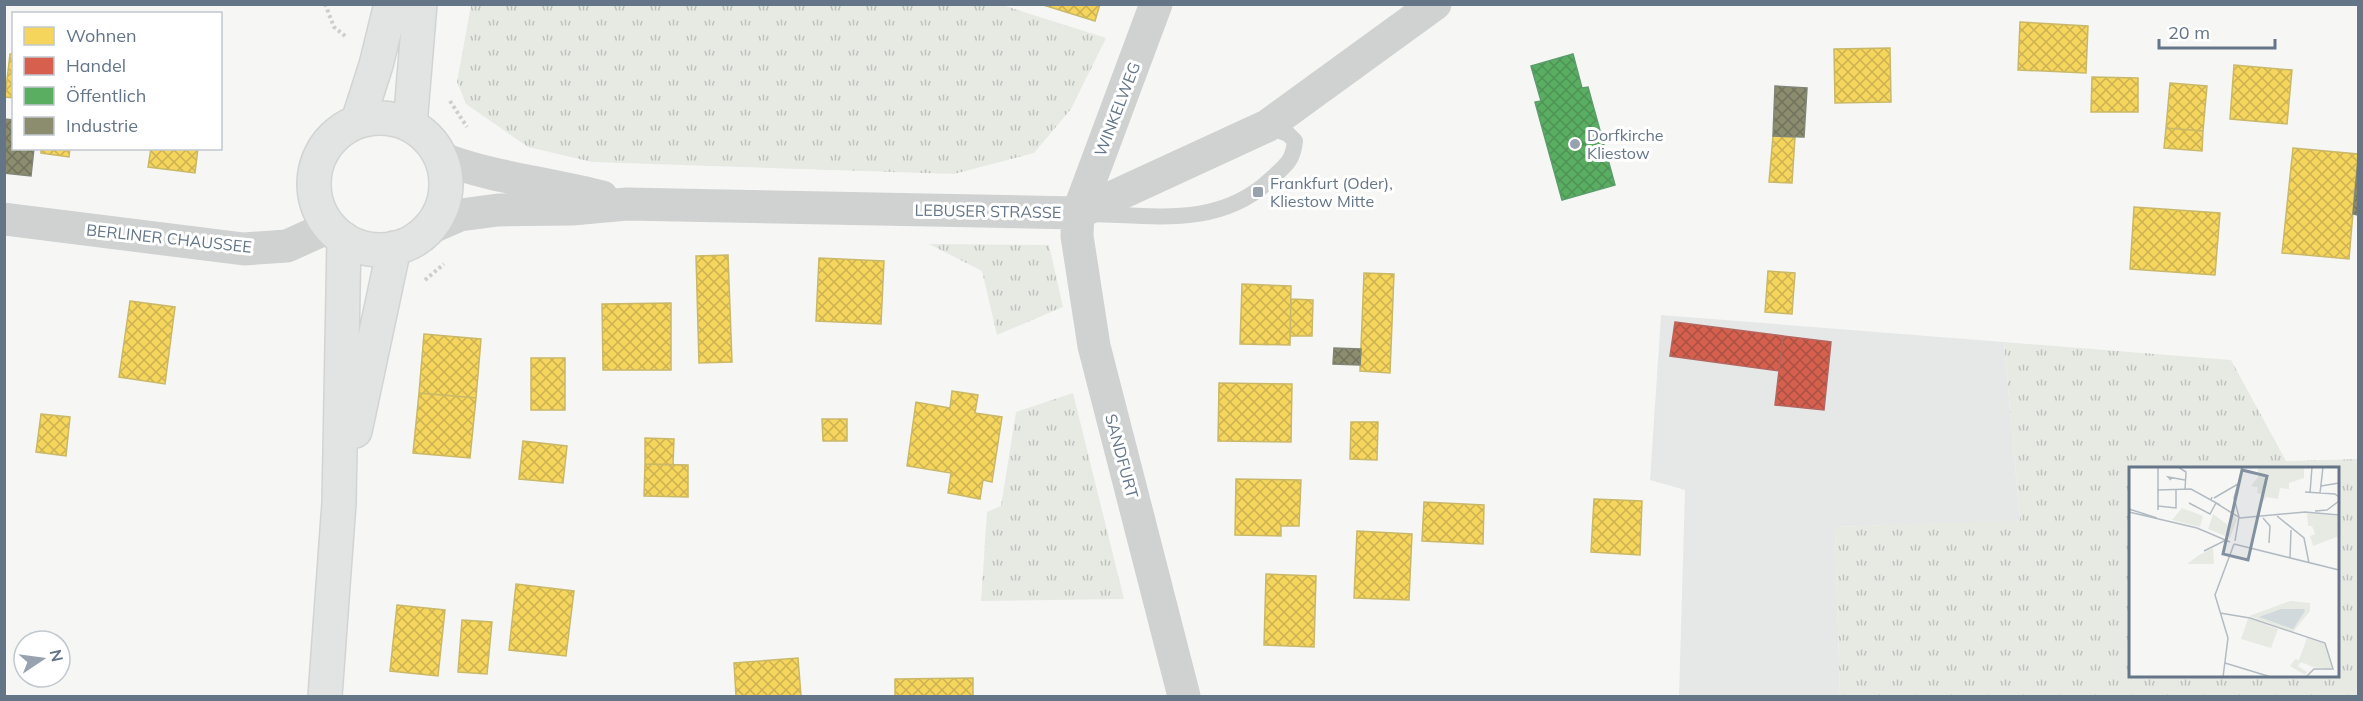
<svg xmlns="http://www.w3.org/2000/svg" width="2363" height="701" font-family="Mulish,sans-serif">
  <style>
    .built { fill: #e6e8e8 }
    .grass { fill: url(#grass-tufts); fill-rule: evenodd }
    .homes { fill: url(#homes-cross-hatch); stroke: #cab869; stroke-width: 1.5 }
    .shops { fill: url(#shops-cross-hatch); stroke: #b4665f; stroke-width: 1.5 }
    .public { fill: url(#public-cross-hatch); stroke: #5d9d6d; stroke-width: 1.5 }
    .industry { fill: url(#industry-cross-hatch); stroke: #808576; stroke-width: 1.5 }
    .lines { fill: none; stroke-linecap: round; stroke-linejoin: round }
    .primary-casing { stroke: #d2d4d4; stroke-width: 36 }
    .path { stroke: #cdcecf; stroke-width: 4; stroke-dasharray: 3 3; stroke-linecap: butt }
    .lane { stroke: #d0d2d2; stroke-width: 16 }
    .street { stroke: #d0d2d2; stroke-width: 33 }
    .primary { stroke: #e2e3e3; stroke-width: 33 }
    .poi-dot { fill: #97a2ae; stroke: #fff; stroke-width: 2 }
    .labels { text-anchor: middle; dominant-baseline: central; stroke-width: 6; stroke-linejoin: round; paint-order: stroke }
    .street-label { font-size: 16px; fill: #647588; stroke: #fff }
    .poi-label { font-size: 16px; fill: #647588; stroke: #fff; text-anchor: start }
    .inset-road { fill: none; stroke: #b3bbc2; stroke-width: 1.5 }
    .view { fill: #83909f; fill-opacity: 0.15; stroke: #83909f; stroke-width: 3 }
    .inset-edge { fill: none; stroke: #647588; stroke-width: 3 }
  </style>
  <defs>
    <pattern id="grass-tufts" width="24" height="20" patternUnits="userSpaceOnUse" patternTransform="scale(1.5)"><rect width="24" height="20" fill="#e6eae3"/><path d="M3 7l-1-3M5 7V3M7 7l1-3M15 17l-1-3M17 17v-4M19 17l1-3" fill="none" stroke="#bec2be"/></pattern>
    <pattern id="homes-cross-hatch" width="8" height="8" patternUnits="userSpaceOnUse" patternTransform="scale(1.5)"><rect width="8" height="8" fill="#f6d55c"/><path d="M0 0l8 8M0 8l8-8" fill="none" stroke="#cbb152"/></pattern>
    <pattern id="shops-cross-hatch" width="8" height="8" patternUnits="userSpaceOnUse" patternTransform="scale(1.5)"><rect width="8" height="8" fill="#d6604d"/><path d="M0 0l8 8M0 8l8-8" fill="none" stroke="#a85144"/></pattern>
    <pattern id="public-cross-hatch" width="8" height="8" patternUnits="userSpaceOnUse" patternTransform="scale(1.5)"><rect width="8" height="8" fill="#5aae61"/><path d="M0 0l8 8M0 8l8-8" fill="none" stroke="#4e9256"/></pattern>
    <pattern id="industry-cross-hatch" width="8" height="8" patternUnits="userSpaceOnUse" patternTransform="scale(1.5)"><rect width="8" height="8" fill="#8c8c6e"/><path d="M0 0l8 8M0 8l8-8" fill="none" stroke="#70725d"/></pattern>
  </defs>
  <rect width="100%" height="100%" fill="#f6f7f5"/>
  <path class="built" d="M 1661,315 L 2004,342 L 2020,521 L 1835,527 L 1840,696 L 1679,696 L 1685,490 L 1650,480 Z"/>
  <path class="grass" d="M 471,5 L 1002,5 L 1106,38 L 1071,109 L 1034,153 L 954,174 L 592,162 L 528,147 L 466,104 L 457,82 Z
    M 929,244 L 1049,245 L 1063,307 L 997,335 L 982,271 Z
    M 2004,342 L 2231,360 L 2286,461 L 2358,459 L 2358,696 L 1840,696 L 1835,527 L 2020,520 ZM 2130,468 L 2338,468 L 2338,676 L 2130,676 Z
    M 1073,393 L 1124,599 L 981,601 L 987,512 L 1001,506 L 1016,412 Z"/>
  <path class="homes" d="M 1040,4 L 1100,4 L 1095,21 Z
    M 2020,22 L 2088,26 L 2086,73 L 2018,70 Z
    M 1890,48 L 1891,102 L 1835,103 L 1834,49 Z
    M 10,54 L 14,54 L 14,98 L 5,97 Z
    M 2234,65 L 2292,70 L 2287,124 L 2230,119 Z
    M 2092,77 L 2138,78 L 2138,112 L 2091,112 Z
    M 2170,83 L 2207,86 L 2203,131 L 2166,128 Z
    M 2166,128 L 2203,131 L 2202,151 L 2164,148 Z
    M 1773,136 L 1795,137 L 1792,183 L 1769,182 Z
    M 41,148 L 70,148 L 69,157 L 41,153 Z
    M 151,148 L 198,148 L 195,173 L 148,167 Z
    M 2293,148 L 2358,154 L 2349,259 L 2282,253 Z
    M 2134,207 L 2220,213 L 2215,275 L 2130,269 Z
    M 728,255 L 732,362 L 699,363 L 696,256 Z
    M 819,258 L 884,261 L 881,324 L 816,321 Z
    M 1768,271 L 1795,273 L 1792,314 L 1765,312 Z
    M 1364,273 L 1394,274 L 1390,373 L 1360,371 Z
    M 1242,284 L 1291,286 L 1290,345 L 1240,344 Z
    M 1291,299 L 1313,300 L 1312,336 L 1290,336 Z
    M 130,301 L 175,307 L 165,384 L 119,377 Z
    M 671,303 L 671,370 L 603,370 L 602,304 Z
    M 424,334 L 481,339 L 476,398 L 419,393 Z
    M 531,358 L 565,358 L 565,410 L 531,410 Z
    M 1219,383 L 1292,384 L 1291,442 L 1218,441 Z
    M 952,391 L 978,395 L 975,413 L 1002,417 L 992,482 L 983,480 L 980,499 L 948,493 L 951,473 L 907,466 L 916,402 L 950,408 Z
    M 419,393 L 476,398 L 470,458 L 413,453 Z
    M 41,414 L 70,417 L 66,456 L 36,452 Z
    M 822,419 L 847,419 L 847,441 L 823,441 Z
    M 1351,422 L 1378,422 L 1377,460 L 1350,459 Z
    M 645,438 L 674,439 L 673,465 L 645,464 Z
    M 523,441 L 567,446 L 563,483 L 519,479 Z
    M 645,464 L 688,465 L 688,497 L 644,496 Z
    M 1236,479 L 1301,480 L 1299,526 L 1281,526 L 1281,536 L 1235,535 Z
    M 1594,499 L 1642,501 L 1640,555 L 1591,552 Z
    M 1424,502 L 1484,505 L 1483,544 L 1422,541 Z
    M 1357,531 L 1412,534 L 1409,600 L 1354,598 Z
    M 1266,574 L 1316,576 L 1314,647 L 1264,645 Z
    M 516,584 L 574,591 L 566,656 L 509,650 Z
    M 397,605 L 445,610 L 438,676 L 390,671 Z
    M 462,620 L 492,622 L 487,674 L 458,672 Z
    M 798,658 L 801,696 L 736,696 L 734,663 Z
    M 973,678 L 973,696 L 895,696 L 895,679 Z"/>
  <path class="shops" d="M 1675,322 L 1783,336 L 1779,371 L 1670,356 Z
    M 1783,336 L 1831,342 L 1824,410 L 1775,405 Z"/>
  <path class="public" d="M 1573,54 L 1582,88 L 1588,87 L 1615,185 L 1562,200 L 1535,102 L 1541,101 L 1531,66 Z"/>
  <path class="industry" d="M 1775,86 L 1807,88 L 1804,137 L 1773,136 Z
    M 4,119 L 14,120 L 14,148 L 34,148 L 31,176 L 4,173 Z
    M 2358,161 L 2358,215 L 2353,214 Z
    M 1334,348 L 1361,349 L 1360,365 L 1333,364 Z"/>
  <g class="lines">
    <g class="primary-casing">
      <path id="primary" d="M314 184a66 66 0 1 1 132 0a66 66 0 1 1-132 0Z
        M 358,121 L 376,65 L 391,4
        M 410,125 L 420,4
        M 355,431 L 394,248
        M 325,696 L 339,503 L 344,239"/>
    </g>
    <path class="path" d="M 325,4 L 334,27 L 345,36
      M 450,101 L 467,127
      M 425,280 L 444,264"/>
    <path class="lane" d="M 1094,214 C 1157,216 1222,227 1272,178 C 1286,165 1293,161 1295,141 L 1288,134 L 1267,126"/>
    <path class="street" d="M 1156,4 L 1078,213 L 1077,236 L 1094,346 L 1184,696
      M 441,158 C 492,178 549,183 602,197
      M 4,219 L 244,249 L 287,246 L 329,227
      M 428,229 L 460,215 L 498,210 L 572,209 L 627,204 L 1078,213 L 1267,126 L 1435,4"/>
    <use href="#primary" class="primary"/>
  </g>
  <g class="poi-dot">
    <circle cx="1575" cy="144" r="6"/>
    <rect x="1252" y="186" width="12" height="12" rx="3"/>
  </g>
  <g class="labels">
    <g class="street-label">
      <text transform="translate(1117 109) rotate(-69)">WINKELWEG</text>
      <text transform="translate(988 211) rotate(1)">LEBUSER STRASSE</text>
      <text transform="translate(169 238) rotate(6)">BERLINER CHAUSSEE</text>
      <text transform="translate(1122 456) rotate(75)">SANDFURT</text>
    </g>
    <g class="poi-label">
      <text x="1587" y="135">Dorfkirche<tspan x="1587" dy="18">Kliestow</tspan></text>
      <text x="1270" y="183">Frankfurt (Oder),<tspan x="1270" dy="18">Kliestow Mitte</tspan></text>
    </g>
  </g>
  <g transform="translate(2129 467)">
    <rect width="210" height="210" fill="#f6f7f5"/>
    <path d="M 129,0 L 175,0 L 175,11 L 160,16 L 160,22 L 151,21 L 149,32 L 137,30 L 133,36 L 135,28 L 128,26 L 129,20 L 122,19 L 129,10 ZM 53,41 L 74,49 L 71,60 L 43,53 ZM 84,47 L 99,58 L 104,48 L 108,52 L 101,71 L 79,62 Z" fill="#e6eae3"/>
    <path d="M 178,46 L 210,49 L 210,69 L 184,79 L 181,69 L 186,67 L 183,59 L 179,59 ZM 161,134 L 181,136 L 181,144 L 164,165 L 120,149 Z" fill="#e6eae3"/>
    <path d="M 84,81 L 85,97 L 58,97 L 70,88 Z" fill="#e6eae3"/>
    <path d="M 119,151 L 149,162 L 142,181 L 112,172 ZM 178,171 L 196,177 L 203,202 L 184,200 L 172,195 L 169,199 L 178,205 L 176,208 L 161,199 L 166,192 L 170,193 Z" fill="#e6eae3"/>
    <path d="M 152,142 L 175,142 L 176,144 L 164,162 L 130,150 Z" fill="#d1d9dc"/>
    <path class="inset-road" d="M 49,0 L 57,5 L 56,23M 42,13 L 39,10 L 56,13M 192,19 L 210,16M 28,23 L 62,22 L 91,38M 176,25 L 206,27 L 210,30M 181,26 L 183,0M 191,26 L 194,0M 83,30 L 82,33 L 111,51 L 176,45 L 210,48M 85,31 L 109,17M 60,36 L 81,47 L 87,36M 29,39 L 47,41 L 47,23M 0,42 L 28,51M 29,43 L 29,0M 186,44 L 198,43 L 210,34M 0,45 L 68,61 L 101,75M 148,49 L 175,71 L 180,96M 134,51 L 141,59 L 140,76M 106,74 L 110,50 L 105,31 L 114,0M 105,77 L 210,103M 75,84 L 97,73M 161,91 L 162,63M 91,146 L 121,151 L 196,176 L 204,202 L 185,202 L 177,210M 96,196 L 142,210M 94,210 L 99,171 L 86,128 L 105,77"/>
    <path class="view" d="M 113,3 L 138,9 L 119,93 L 94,87 Z"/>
    <rect width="210" height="210" class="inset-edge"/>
  </g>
  <rect width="2363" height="701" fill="none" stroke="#647588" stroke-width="12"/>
  <rect x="12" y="12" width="210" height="138" fill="#ffffff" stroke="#c1c8cf" stroke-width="1.5"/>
  <rect x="24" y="27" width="30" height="18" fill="#f6d55c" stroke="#c1c8cf" stroke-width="1.5"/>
  <text x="66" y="42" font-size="18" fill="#647588">Wohnen</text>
  <rect x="24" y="57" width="30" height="18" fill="#d6604d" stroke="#c1c8cf" stroke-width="1.5"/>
  <text x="66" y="72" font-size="18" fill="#647588">Handel</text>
  <rect x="24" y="87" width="30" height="18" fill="#5aae61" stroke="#c1c8cf" stroke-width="1.5"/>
  <text x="66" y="102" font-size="18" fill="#647588">Öffentlich</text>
  <rect x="24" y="117" width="30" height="18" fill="#8c8c6e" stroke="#c1c8cf" stroke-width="1.5"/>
  <text x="66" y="132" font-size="18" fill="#647588">Industrie</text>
  <g transform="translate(42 659) rotate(77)"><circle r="28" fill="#ffffff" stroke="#c1c8cf" stroke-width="1.5"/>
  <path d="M0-4.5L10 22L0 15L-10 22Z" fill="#97a2ae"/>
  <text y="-9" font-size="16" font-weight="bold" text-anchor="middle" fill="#647588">N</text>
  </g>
  <path d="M2159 39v9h116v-9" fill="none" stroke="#647588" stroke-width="3"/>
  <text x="2168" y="39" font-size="18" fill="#647588" stroke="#ffffff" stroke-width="4.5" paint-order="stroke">20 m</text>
</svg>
